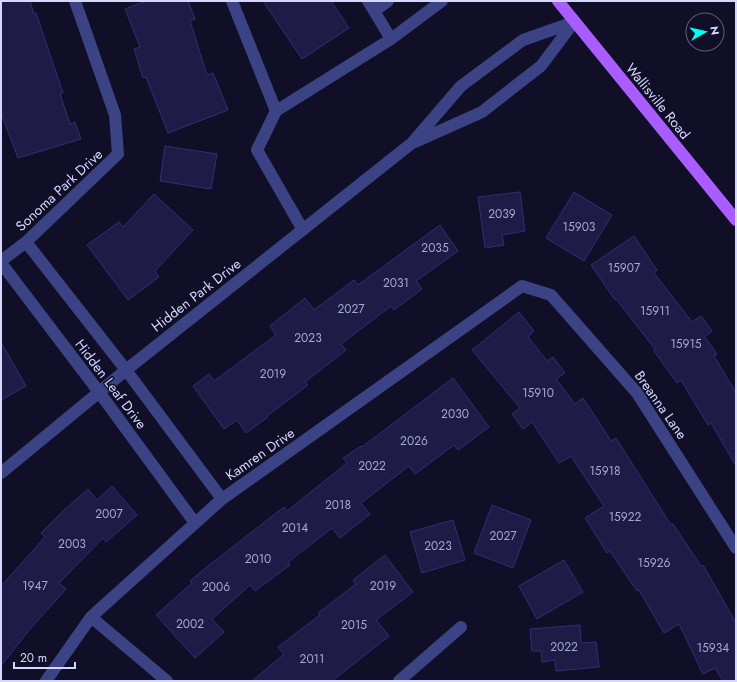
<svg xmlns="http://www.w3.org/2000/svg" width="737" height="682" font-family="Jost,sans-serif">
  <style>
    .building { fill: #1e1c47; stroke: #312e73 }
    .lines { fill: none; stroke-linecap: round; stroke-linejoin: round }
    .minor { stroke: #3b4385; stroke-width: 12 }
    .major { stroke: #aa5dfe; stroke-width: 12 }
    .labels { text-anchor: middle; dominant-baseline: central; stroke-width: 3; stroke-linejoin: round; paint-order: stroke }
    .number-label { font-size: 12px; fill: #a7a8d1 }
    .street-label { font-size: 14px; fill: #d5d7ff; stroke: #100f27 }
  </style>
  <rect width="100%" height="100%" fill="#100f27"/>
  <path class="building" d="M 1,1 L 30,1 L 34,14 L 36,13 L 63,93 L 60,94 L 70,124 L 75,122 L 81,139 L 18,158 L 1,113 Z
    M 146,1 L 188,1 L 195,19 L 190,21 L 207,75 L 213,73 L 228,110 L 168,133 L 146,77 L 143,78 L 134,49 L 140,47 L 125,9 Z
    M 263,1 L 331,1 L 349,28 L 302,59 Z
    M 165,146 L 217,154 L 211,189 L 160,181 Z
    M 520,192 L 525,231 L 502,235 L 504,245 L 485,248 L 478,197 Z
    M 574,192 L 612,215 L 584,261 L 546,238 Z
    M 154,194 L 193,230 L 155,271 L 159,277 L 128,300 L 87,245 L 119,222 L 123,227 Z
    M 440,225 L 458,251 L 416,281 L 422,289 L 394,310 L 391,306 L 341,344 L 346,350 L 305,382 L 308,385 L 267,416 L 268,417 L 246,433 L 237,420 L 224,429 L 193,386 L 209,374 L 214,381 L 276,335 L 270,326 L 305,298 L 314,310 L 354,280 L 358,285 Z
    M 634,236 L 657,270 L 654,273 L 692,322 L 701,316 L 712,331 L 705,337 L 717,354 L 714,356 L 736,393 L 736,466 L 711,423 L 708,425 L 681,380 L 677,383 L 654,351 L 655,349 L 616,299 L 615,300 L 591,265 Z
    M 519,312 L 534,331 L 528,337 L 547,361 L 553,357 L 565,373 L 556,379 L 575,404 L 583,398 L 611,441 L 616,438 L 671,525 L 673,524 L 701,566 L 703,565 L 736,623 L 736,681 L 723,681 L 715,668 L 703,674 L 679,624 L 664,633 L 639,590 L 637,591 L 610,551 L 607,553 L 585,518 L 604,506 L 571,456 L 559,463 L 532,422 L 523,429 L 512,414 L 520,408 L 472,350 Z
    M 1,342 L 26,386 L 1,400 Z
    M 453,378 L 489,427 L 458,450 L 454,445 L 415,474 L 409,466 L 361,503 L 370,514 L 340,538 L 332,528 L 288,562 L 290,565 L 255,591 L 250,585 L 212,619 L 224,632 L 195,658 L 156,615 L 192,583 L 190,581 L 208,566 L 284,507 L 287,511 L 347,463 L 343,458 L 361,446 L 362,447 Z
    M 112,486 L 137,515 L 106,542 L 103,538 L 59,583 L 66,589 L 30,629 L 1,666 L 1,586 L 45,537 L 41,533 L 62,512 L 88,489 L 97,500 Z
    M 492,505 L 531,520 L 513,568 L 474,553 Z
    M 453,520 L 465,560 L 422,573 L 410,532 Z
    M 385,555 L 413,592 L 376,620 L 389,636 L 332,681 L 252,681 L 284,654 L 278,647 L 320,615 L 318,613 L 356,584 L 353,580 Z
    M 564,560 L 583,592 L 537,619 L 519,586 Z
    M 580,625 L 581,643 L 596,642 L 599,667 L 556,671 L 555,660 L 542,662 L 541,651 L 532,651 L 530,629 Z"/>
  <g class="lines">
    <path class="minor" d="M 232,1 L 276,111 L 257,150 L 303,230
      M 368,1 L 391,39
      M 374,11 L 388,1
      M 276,111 L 391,39 L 442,1
      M 415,142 L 482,112 L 541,66 L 574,22
      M 26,242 L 126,370 L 222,499
      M 1,261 L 26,242 L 118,154 L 115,115 L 75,1
      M 1,263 L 99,392 L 195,523
      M 1,473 L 126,370 L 412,143 L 461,86 L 523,40 L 574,22
      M 91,617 L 167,681
      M 46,681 L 91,617 L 222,499 L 522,286 L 551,295 L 637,393 L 736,548
      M 399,681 L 461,627"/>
    <path class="major" d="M 558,1 L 736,220"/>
  </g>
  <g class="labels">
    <g class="number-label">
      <text x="502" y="214">2039</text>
      <text x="579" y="227">15903</text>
      <text x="435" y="248">2035</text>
      <text x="624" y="268">15907</text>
      <text x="396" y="283">2031</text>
      <text x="351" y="309">2027</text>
      <text x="655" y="311">15911</text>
      <text x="308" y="338">2023</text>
      <text x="686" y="344">15915</text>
      <text x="273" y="374">2019</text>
      <text x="538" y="393">15910</text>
      <text x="455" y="414">2030</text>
      <text x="414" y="441">2026</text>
      <text x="372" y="466">2022</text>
      <text x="605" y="471">15918</text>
      <text x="338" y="505">2018</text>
      <text x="109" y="514">2007</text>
      <text x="625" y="517">15922</text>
      <text x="295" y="528">2014</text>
      <text x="503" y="536">2027</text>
      <text x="72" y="544">2003</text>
      <text x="438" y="546">2023</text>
      <text x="258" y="559">2010</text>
      <text x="654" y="563">15926</text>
      <text x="35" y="586">1947</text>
      <text x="383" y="586">2019</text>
      <text x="216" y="587">2006</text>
      <text x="190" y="624">2002</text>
      <text x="354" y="625">2015</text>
      <text x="564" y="647">2022</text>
      <text x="713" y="648">15934</text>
      <text x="312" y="659">2011</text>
    </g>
    <g class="street-label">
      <text transform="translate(658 101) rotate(51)">Wallisville Road</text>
      <text transform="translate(59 190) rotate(-43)">Sonoma Park Drive</text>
      <text transform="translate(196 295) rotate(-38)">Hidden Park Drive</text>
      <text transform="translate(111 384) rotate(53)">Hidden Leaf Drive</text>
      <text transform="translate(661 405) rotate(55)">Breanna Lane</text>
      <text transform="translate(260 454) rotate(-35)">Kamren Drive</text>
    </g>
  </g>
  <rect width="737" height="682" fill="none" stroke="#d5d7ff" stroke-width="4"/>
  <g transform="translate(705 32) rotate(82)"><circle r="19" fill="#100f27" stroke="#5f5f7d"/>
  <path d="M0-3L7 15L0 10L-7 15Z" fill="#03fdf1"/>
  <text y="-6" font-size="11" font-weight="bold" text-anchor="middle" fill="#d5d7ff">N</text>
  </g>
  <path d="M14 662v6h61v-6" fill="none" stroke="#d5d7ff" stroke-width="2"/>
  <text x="20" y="662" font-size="12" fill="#d5d7ff" stroke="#100f27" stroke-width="3" paint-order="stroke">20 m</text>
</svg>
